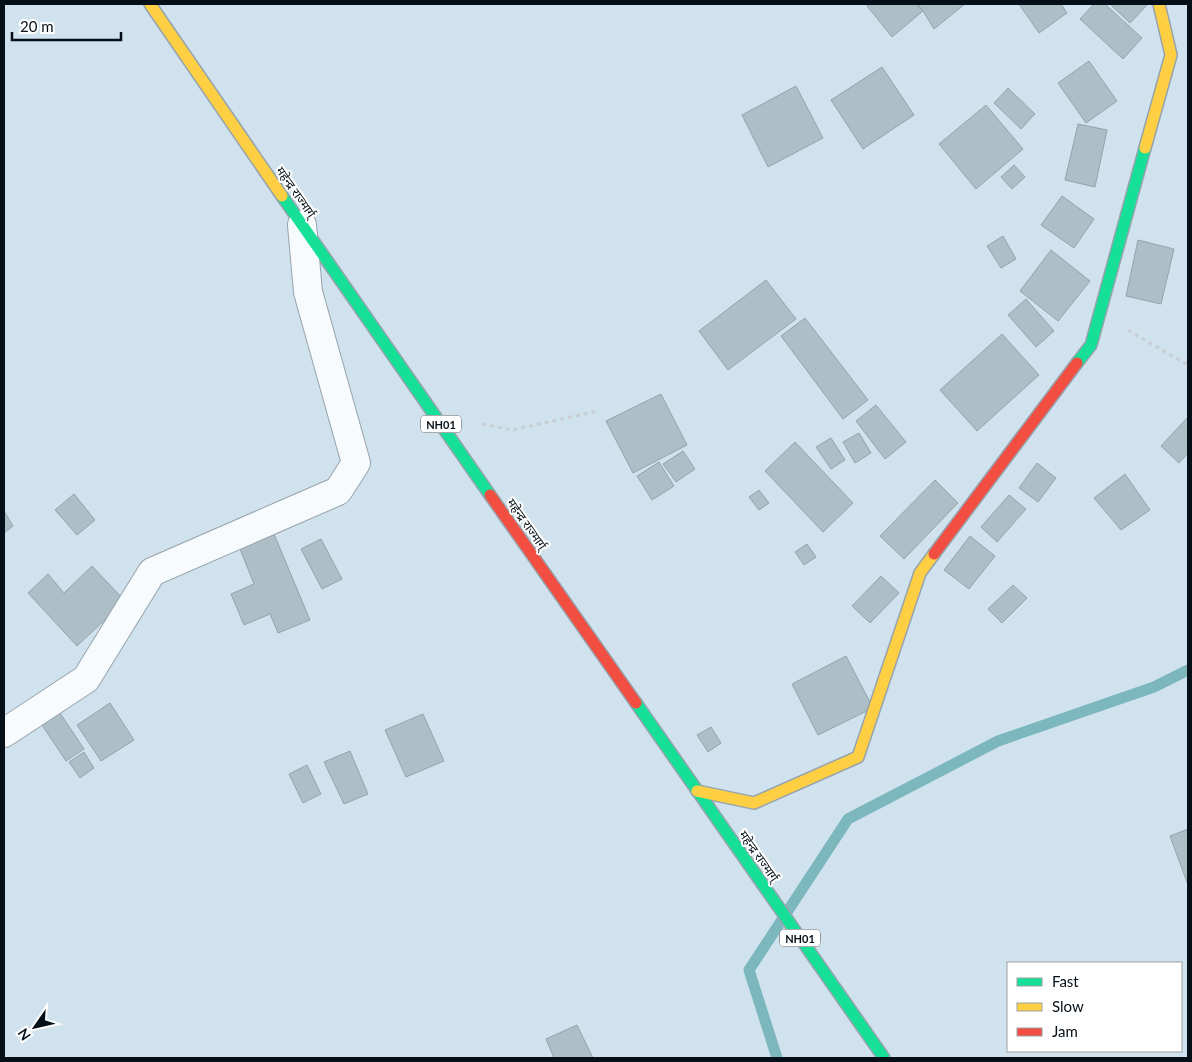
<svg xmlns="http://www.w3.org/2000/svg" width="1192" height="1062" font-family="Lato,'Noto Sans Devanagari',sans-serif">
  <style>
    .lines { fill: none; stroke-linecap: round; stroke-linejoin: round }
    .stream { stroke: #7cb7bd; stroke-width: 11 }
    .building { fill: #aebec6; stroke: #94a3ab }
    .street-casing { stroke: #96a3ad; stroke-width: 30 }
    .fast-casing { stroke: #96a3ad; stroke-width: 14 }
    .slow-casing { stroke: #96a3ad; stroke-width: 14 }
    .jam-casing { stroke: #96a3ad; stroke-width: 14 }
    .path { stroke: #c8ced1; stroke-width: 3; stroke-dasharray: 4 4; stroke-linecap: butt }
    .street { stroke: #f8fbfd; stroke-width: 28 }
    .fast { stroke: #16e098; stroke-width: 11 }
    .slow { stroke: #ffcf43; stroke-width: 11 }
    .jam { stroke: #f24e42; stroke-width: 11 }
    .labels { text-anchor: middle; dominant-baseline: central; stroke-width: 4; stroke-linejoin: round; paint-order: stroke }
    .shield { fill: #fff; stroke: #50575d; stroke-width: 1 }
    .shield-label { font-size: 11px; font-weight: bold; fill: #050f17 }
    .street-label { font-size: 12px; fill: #050f17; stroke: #fff }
  </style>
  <rect width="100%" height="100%" fill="#d1e2ef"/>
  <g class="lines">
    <path class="stream" d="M 777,1058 L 749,970 L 848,819 L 998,741 L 1154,687 L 1188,670"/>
  </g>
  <path class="building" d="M 870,4 L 917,4 L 923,11 L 892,37 L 867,6 Z
    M 917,4 L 965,4 L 934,29 L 923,11 Z
    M 1019,4 L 1061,4 L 1067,13 L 1039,33 Z
    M 1094,4 L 1105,4 L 1142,38 L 1123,59 L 1080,19 Z
    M 1110,4 L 1148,4 L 1130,23 Z
    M 1089,61 L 1117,101 L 1086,123 L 1058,83 Z
    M 882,67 L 914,115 L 863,149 L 831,100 Z
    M 796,86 L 823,138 L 768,167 L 742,115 Z
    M 1008,88 L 1035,114 L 1021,129 L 994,103 Z
    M 986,105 L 1023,149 L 976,189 L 939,144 Z
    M 1078,124 L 1107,130 L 1095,187 L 1065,180 Z
    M 1014,165 L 1025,177 L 1012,189 L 1001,177 Z
    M 1062,196 L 1094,219 L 1074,248 L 1041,225 Z
    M 1003,236 L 1016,259 L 1001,268 L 987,246 Z
    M 1138,240 L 1174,249 L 1161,304 L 1126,296 Z
    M 1051,250 L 1090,281 L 1058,321 L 1020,291 Z
    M 766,280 L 796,319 L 728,370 L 699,331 Z
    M 1026,299 L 1054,331 L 1036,347 L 1008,315 Z
    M 805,318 L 868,400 L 843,419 L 781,336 Z
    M 1002,334 L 1039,375 L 977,431 L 940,390 Z
    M 661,394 L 687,445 L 633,473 L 606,421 Z
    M 876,405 L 906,442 L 885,459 L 856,421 Z
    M 1188,417 L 1188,453 L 1179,463 L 1161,446 Z
    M 859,433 L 871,453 L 855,463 L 843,442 Z
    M 831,438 L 845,460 L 831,469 L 816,447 Z
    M 795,442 L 853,503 L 823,532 L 765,471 Z
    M 683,451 L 695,469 L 676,482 L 663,464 Z
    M 659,462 L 674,486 L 652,500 L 637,476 Z
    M 1037,463 L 1056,478 L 1038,502 L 1019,488 Z
    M 1125,474 L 1150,510 L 1121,530 L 1094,498 Z
    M 935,480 L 958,503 L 904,559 L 880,536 Z
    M 759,490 L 769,503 L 759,510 L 749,497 Z
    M 74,494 L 95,520 L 77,535 L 55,510 Z
    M 1009,495 L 1026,509 L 997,542 L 981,527 Z
    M 4,511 L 13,526 L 4,533 Z
    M 274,534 L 310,620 L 278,633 L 270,614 L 244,625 L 231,594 L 254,584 L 240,549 Z
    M 970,536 L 995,556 L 969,589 L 944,570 Z
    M 321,539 L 342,579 L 322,589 L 301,549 Z
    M 807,544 L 816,557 L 804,565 L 795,552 Z
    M 92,566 L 125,601 L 77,646 L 28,593 L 48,574 L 64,593 Z
    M 881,576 L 899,593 L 870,623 L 852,606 Z
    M 1013,585 L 1027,598 L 1002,623 L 988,609 Z
    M 846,656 L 873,708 L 818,735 L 792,684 Z
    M 110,703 L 134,740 L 101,761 L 77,725 Z
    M 60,713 L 84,749 L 66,761 L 42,725 Z
    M 423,714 L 444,761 L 406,777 L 385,730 Z
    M 711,727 L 721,743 L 708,752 L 697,735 Z
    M 350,751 L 368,794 L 344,804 L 324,762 Z
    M 84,752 L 94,768 L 80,778 L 69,762 Z
    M 307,765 L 321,794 L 303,803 L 289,774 Z
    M 1188,829 L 1188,885 L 1170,836 Z
    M 577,1025 L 593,1058 L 554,1058 L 546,1039 Z"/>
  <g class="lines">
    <g class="street-casing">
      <path id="street" d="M 4,733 L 86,679 L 152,572 L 338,491 L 356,463 L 308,292 L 302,225"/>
    </g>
    <g class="fast-casing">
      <path id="fast" d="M 282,196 L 490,495
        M 1077,363 L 1091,345 L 1145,148
        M 636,703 L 884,1058"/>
    </g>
    <g class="slow-casing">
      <path id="slow" d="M 150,4 L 282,196
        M 1145,148 L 1171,55 L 1159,4
        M 697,791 L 754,803 L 858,757 L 920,573 L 934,554"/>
    </g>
    <g class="jam-casing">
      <path id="jam" d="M 490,495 L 636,703
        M 934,554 L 1077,363"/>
    </g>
    <path class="path" d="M 1128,330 L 1188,365
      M 482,424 L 512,430 L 597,411"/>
    <use href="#street" class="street"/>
    <use href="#fast" class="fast"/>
    <use href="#slow" class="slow"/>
    <use href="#jam" class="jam"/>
  </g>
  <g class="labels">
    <g class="shield">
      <rect x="421" y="415.5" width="40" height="17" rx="4"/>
      <rect x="780" y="929.5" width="40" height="17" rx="4"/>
    </g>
    <g class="shield-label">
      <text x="441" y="424">NH01</text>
      <text x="800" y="938">NH01</text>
    </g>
    <g class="street-label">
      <text transform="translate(296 192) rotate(55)">महेन्द्र राज्मार्ग्</text>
      <text transform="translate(527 524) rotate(55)">महेन्द्र राज्मार्ग्</text>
      <text transform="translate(759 856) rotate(55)">महेन्द्र राज्मार्ग्</text>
    </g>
  </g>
  <rect width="1192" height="1062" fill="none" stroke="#050f17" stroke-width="10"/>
  <rect x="1007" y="962" width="175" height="90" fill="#ffffff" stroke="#9b9fa2"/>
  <rect x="1017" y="978" width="25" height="8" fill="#16e098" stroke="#9b9fa2"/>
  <text x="1052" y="987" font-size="15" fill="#050f17">Fast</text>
  <rect x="1017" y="1003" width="25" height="8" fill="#ffcf43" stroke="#9b9fa2"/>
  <text x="1052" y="1012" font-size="15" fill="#050f17">Slow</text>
  <rect x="1017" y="1028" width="25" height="8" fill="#f24e42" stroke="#9b9fa2"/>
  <text x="1052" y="1037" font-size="15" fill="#050f17">Jam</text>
  <g transform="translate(35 1027) rotate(236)" stroke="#ffffff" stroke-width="4" paint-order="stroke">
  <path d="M0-4L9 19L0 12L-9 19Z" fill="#050f17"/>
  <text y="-8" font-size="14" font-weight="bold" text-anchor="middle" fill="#050f17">N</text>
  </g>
  <path d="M12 32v8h109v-8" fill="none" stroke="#050f17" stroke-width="2.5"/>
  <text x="20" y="32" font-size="15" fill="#050f17" stroke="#ffffff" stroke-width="4" paint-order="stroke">20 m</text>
</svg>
